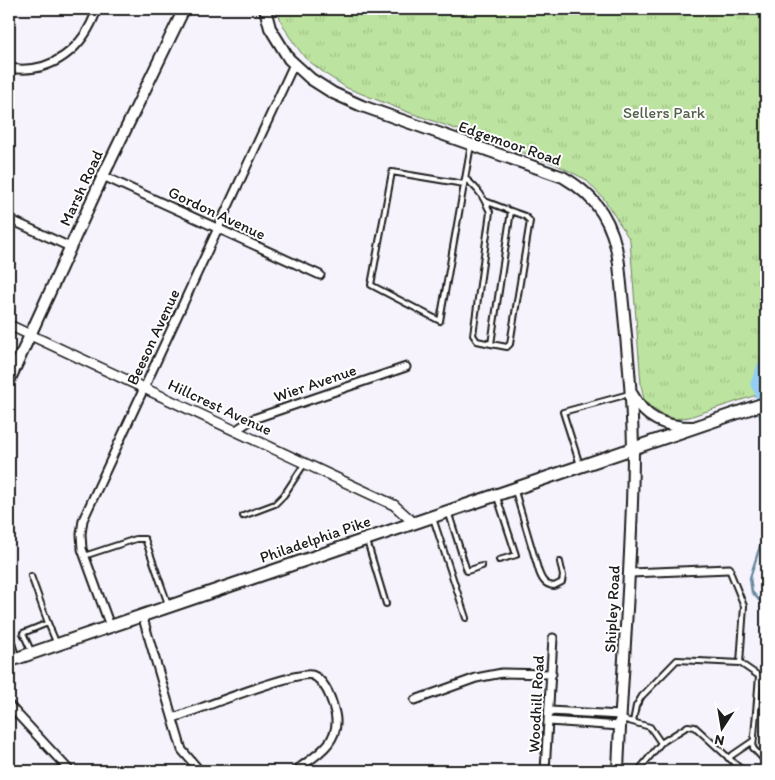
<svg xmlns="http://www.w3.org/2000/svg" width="775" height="780" font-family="Itim,sans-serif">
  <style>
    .park { fill: url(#park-tufts); stroke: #6c805e }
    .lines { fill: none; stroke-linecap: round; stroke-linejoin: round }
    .stream { stroke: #65879e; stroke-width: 2.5 }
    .river { stroke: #95cef4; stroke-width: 15 }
    .service-casing { stroke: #1c1c1c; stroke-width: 8 }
    .minor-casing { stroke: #1c1c1c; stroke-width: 11 }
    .tertiary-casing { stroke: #1c1c1c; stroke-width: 12 }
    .secondary-casing { stroke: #1c1c1c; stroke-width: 14 }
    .primary-casing { stroke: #1c1c1c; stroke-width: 15 }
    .service { stroke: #fff; stroke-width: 4 }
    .minor { stroke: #fff; stroke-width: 7 }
    .tertiary { stroke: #fff; stroke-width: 9 }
    .secondary { stroke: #fff; stroke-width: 10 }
    .primary { stroke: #fff; stroke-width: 11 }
    .labels { text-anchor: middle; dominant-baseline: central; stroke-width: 4; stroke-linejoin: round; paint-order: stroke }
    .park-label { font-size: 16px; fill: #54624a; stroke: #fff }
    .street-label { font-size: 16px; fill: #1c1c1c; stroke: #fff }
  </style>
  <defs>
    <pattern id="park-tufts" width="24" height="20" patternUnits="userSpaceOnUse" patternTransform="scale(1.25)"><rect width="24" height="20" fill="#bce39f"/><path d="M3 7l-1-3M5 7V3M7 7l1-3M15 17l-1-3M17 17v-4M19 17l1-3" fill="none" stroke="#a1c288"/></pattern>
  </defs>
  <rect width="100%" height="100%" fill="#f6f3fd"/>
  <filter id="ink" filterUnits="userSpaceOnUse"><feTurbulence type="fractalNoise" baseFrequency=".02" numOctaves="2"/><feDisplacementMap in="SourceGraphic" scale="10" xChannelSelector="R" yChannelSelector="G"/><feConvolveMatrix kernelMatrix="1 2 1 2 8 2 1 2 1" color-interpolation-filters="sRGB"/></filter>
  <g filter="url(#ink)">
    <path class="park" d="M 277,9 L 766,9 L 766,392 L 689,417 L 676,419 L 663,415 L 652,408 L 644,400 L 641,384 L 630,240 L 604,199 L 585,179 L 555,164 L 405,111 L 347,88 L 327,75 L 305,58 L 289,36 L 281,21 Z"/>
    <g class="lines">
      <path class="stream" d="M 766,435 L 766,444
        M 766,527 L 750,578 L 752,592 L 766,608"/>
      <path class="river" d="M 766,364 L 758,384 L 762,391 L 766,415"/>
      <g class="service-casing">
        <path id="service" d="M 465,178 C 480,191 482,195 490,212 L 473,335 L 477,341 L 491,344 L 511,211 L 485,201
          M 464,184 L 392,172 L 371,285 L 440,321 L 471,145
          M 491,344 L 507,347 L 510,344 L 530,221 L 525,216 L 511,211
          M 580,465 L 563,412 L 629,394
          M 515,491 L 539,572 C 542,580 545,585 554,586 L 562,582 L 563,576 L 560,562
          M 497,497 L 516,555 L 499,560
          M 449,514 L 467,571 L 482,566
          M 243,516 L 275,504 L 284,495 L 305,463
          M 433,518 L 466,618
          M 367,541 L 386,604
          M 84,556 L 136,539 L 145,539 L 168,604
          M 729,569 L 744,606 L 740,663 L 759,676 L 753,748 L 765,761 L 762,771
          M 31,576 L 48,623
          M 9,633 L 16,656
          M 32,653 L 23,633 L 48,623 L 56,642
          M 622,719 L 650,727 L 661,743 L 638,771
          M 633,722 L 636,706 L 642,696 L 677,660 L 740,663
          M 661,743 L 688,726 L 695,727 L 743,771
          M 728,758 L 753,741"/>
      </g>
      <g class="minor-casing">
        <path id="minor" d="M 9,68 C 52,75 84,48 97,9
          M 103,176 L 320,275
          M 9,219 L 70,247
          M 236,430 L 253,419 L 406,367
          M 630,573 L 729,569
          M 142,615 L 182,750 L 200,771
          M 110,626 L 82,549 L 81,534 L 83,520 L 294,64
          M 415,700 L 476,678 L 502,673 L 552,674
          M 9,705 L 70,771
          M 550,711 L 620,715
          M 173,718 C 195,711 296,670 312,675 C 325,680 332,700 335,713 C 342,742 315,756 295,771
          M 549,721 L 620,726
          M 545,771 L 553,638"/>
      </g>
      <g class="tertiary-casing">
        <path id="tertiary" d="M 9,325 L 394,505 L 414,523"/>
      </g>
      <g class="secondary-casing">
        <path id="secondary" d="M 265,9 L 270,28 L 289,59 L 311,79 L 333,93 L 362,106 L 563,177 C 598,197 614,224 619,264 C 625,326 632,387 633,449 C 633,557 622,664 618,771
          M 9,381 L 103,176 L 184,9
          M 632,394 C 645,419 665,427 692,427"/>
      </g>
      <g class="primary-casing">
        <path id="primary" d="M 9,661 L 766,403"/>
      </g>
      <use href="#service" class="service"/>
      <use href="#minor" class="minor"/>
      <use href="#tertiary" class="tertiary"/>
      <use href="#secondary" class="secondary"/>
      <use href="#primary" class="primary"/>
    </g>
  </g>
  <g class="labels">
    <g class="park-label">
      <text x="664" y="112">Sellers Park</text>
    </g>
    <g class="street-label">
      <text transform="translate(510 143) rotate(19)">Edgemoor Road</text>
      <text transform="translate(81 188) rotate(-65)">Marsh Road</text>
      <text transform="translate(217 213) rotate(25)">Gordon Avenue</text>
      <text transform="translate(153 337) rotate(-65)">Beeson Avenue</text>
      <text transform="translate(315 383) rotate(-19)">Wier Avenue</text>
      <text transform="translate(220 407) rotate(25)">Hillcrest Avenue</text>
      <text transform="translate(315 539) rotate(-19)">Philadelphia Pike</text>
      <text transform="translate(612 609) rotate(-87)">Shipley Road</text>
      <text transform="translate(536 704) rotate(-87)">Woodhill Road</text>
    </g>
  </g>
  <rect width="775" height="780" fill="none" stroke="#fff" stroke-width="30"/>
  <rect x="15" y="15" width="745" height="750" fill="none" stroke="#1c1c1c" stroke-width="2" filter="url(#ink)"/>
  <g transform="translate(722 728) rotate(192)" stroke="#ffffff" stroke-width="4" paint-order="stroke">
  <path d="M0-4L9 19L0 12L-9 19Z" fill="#1c1c1c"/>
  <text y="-8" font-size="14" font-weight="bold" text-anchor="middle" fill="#1c1c1c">N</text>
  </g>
</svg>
